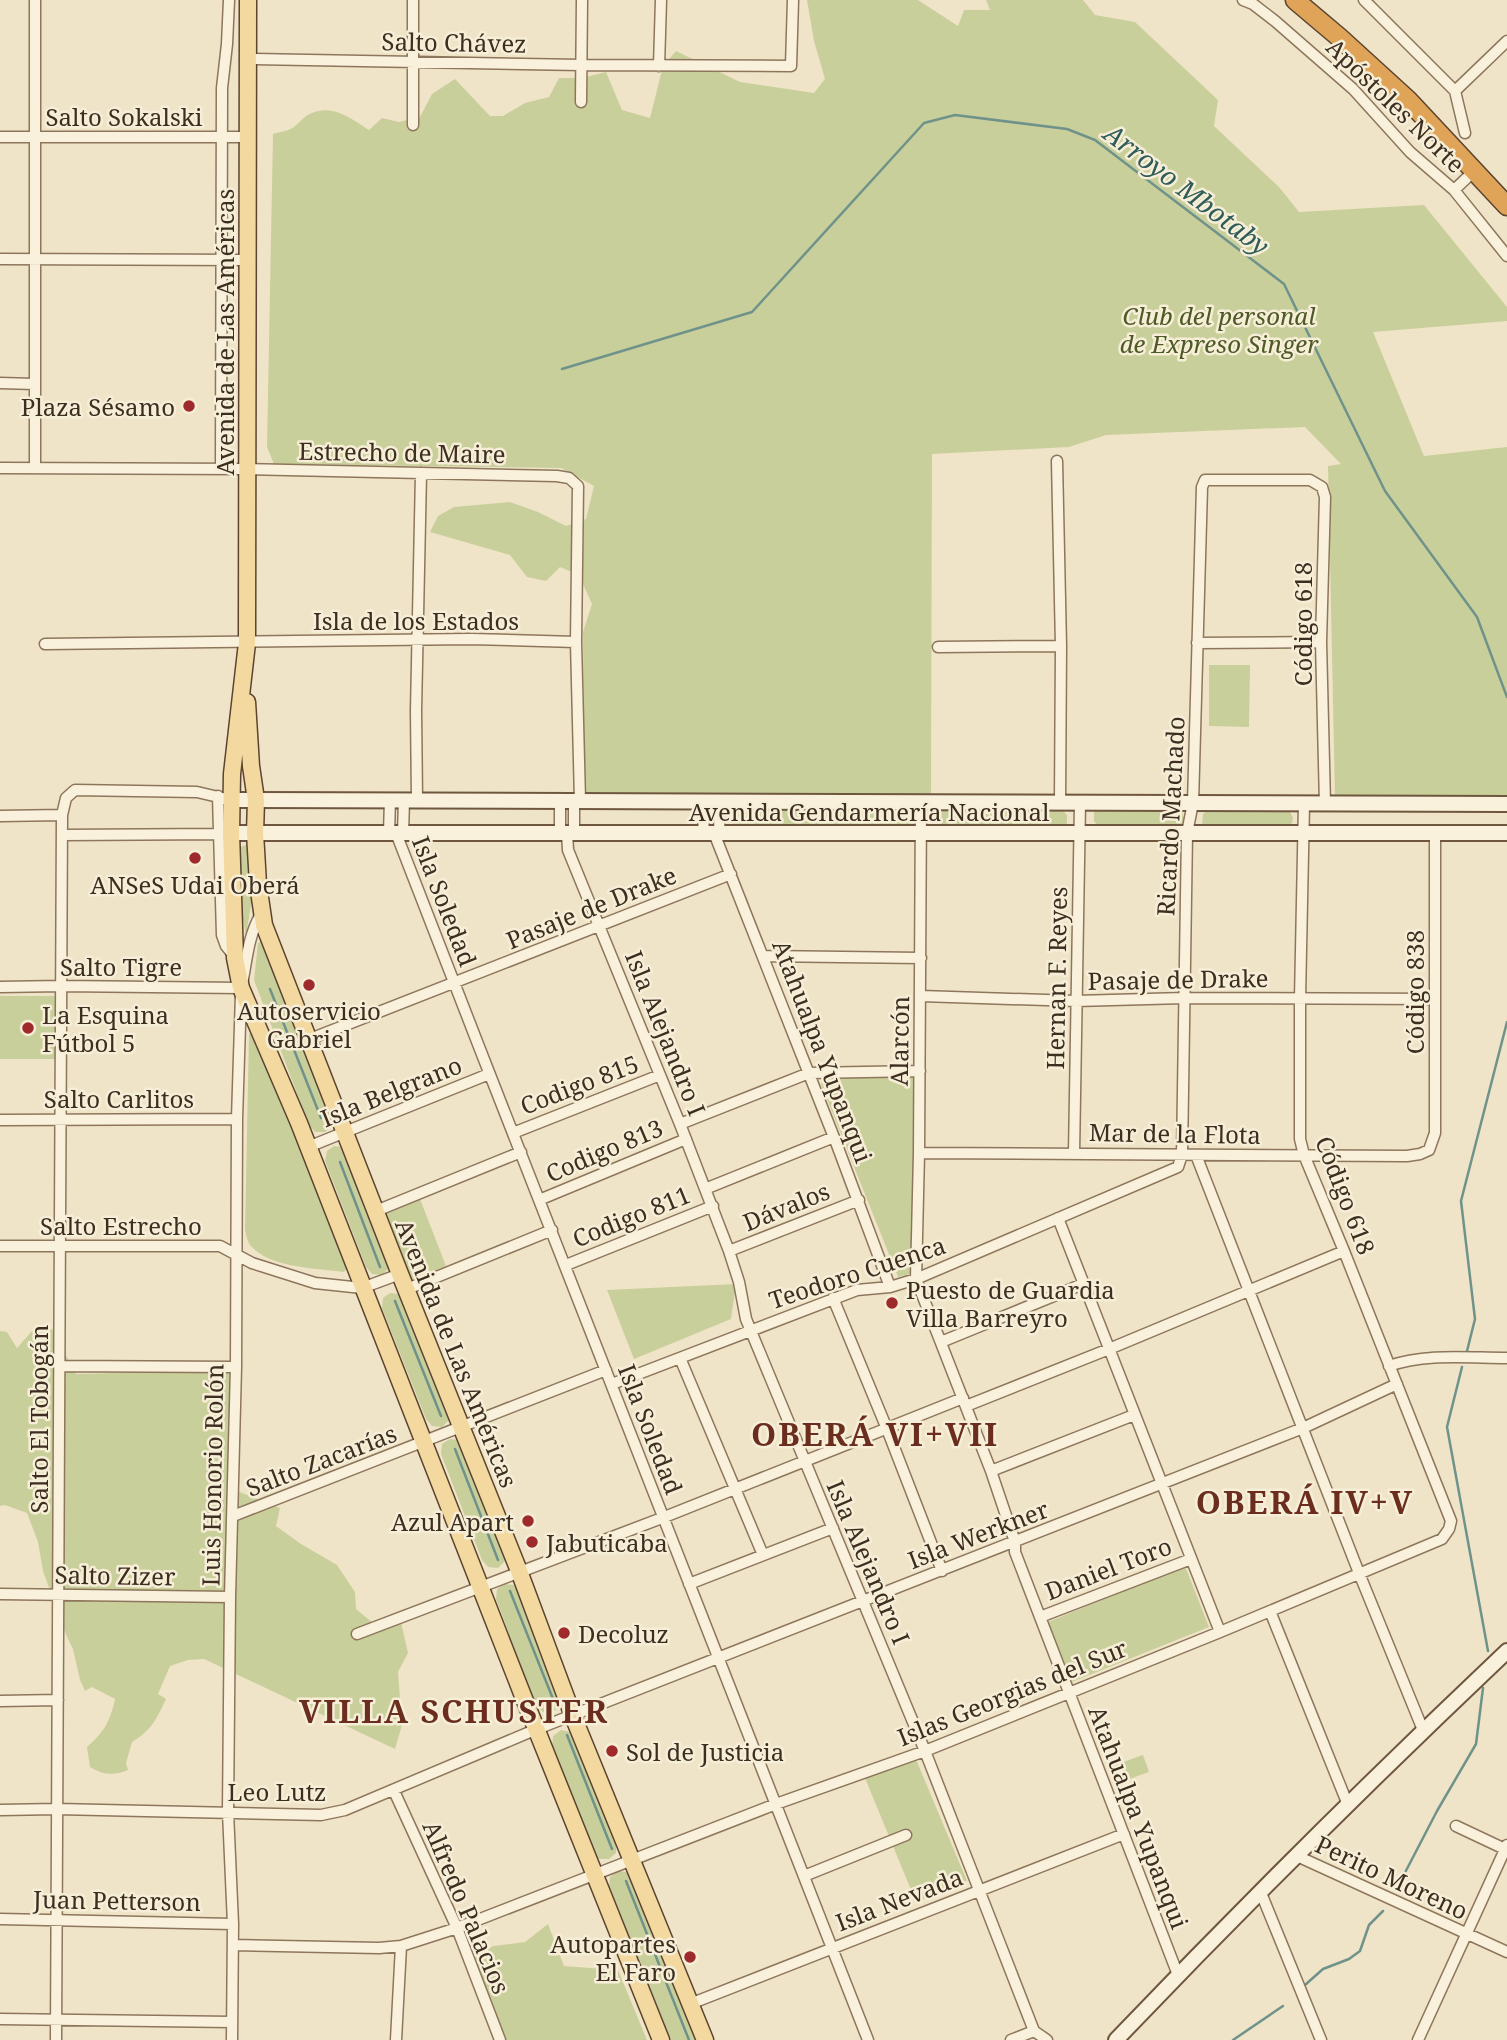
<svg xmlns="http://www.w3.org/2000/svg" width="1507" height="2040" font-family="'Noto Serif',serif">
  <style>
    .green { fill: #c9cf9b }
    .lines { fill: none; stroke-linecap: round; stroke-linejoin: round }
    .stream { stroke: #6f938a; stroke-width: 2.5 }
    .street-casing { stroke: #8d765c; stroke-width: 13 }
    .secondary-casing { stroke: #6f573f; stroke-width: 18 }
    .primary-casing { stroke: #5b4430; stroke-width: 19 }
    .highway-casing { stroke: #5b4430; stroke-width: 21 }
    .street { stroke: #faf1dc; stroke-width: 10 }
    .secondary { stroke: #faf1dc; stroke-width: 14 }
    .primary { stroke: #f3d9a0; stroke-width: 16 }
    .highway { stroke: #e0a458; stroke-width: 18 }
    .poi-dot { fill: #9e2a2b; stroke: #f7eed8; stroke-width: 2.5 }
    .labels { text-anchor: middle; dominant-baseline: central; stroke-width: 5; stroke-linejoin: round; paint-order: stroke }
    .street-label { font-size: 24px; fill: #3d2e20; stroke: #f7eed8 }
    .park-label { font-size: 24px; font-style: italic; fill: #4d5a26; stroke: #f7eed8 }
    .poi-label { font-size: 24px; fill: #3d2e20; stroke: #f7eed8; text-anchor: start }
    .water-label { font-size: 26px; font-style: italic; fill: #2f5d5a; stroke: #f7eed8 }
    .district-label { font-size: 32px; font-weight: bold; letter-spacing: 2px; fill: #6b2e1e; stroke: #f7eed8 }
  </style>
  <rect width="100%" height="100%" fill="#f0e4c8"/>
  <path class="green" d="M 807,0 L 918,0 L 958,26 L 964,10 L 990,10 L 986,0 L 1083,0 L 1095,15 L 1135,22 L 1218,100 L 1214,126 L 1279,187 L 1299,212 L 1424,205 L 1507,307 L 1507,321 L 1373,332 L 1424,456 L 1507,447 L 1507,796 L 1335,798 L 1328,466 L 1341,464 L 1305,427 L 1106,435 L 1069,447 L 932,454 L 931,797 L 584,803 L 583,632 L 592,604 L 579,575 L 560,567 L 546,581 L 527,577 L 510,555 L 430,532 L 438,516 L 454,507 L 510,502 L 538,512 L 566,526 L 586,519 L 594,486 L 561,468 L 274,464 L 267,447 L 273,134 C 279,132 289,131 294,127 C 300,122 304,116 312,113 C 333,104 352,119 369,130 L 382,118 L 399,122 L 420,117 L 432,94 L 455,79 L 490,116 L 503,116 L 525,103 L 549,97 L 559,78 L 582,78 L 606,72 L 622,110 L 650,118 L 663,66 L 676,51 L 740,82 L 814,93 L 825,79 L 814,41 Z
    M 1209,665 L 1250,665 L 1249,727 L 1209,726 Z
    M 736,809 L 909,809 L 915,814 L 915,823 L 910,827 L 735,825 L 727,821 L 728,812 Z
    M 944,809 L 1061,809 L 1067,815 L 1067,823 L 1062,827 L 943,826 L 939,822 L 939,813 Z
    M 1099,809 L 1181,811 L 1184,817 L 1184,822 L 1178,827 L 1098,826 L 1094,821 L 1094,812 Z
    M 1207,811 L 1290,812 L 1293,818 L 1292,823 L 1286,828 L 1207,828 L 1202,823 L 1203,814 Z
    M 247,844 L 252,898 L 246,936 L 242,914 L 239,848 Z
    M 264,940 L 333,1116 L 332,1126 L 325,1132 L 315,1132 L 309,1125 L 254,980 L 258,943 Z
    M 0,996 L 55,996 L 55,1059 L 0,1059 Z
    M 257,1031 L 348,1267 L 344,1272 C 316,1268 269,1268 250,1245 C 247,1241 246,1234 245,1229 L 249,1034 Z
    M 825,1074 L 915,1075 L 914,1273 L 898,1277 L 821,1084 Z
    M 334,1146 L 343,1147 L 389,1258 L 389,1268 L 382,1275 L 372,1274 L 366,1267 L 325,1161 L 327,1151 Z
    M 420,1199 L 446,1266 L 408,1281 L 383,1214 Z
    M 736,1284 L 731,1319 L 634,1359 L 607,1290 Z
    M 390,1293 L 400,1294 L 449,1411 L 449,1420 L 442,1427 L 432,1426 L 426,1419 L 382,1308 L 383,1298 Z
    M 52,1329 L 76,1374 L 235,1370 L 237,1491 L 280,1508 L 276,1526 L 301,1544 L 337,1565 L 355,1592 L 356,1609 L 373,1623 L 401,1622 L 408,1653 L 398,1672 L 402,1725 L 395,1749 L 204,1659 L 188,1660 L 170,1666 L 158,1694 L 166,1699 C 157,1718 152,1730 132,1742 L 126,1763 L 128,1770 C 113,1776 103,1775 90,1767 L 87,1747 C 104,1732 110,1722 115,1699 L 92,1687 L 85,1691 L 80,1680 L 73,1649 L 67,1637 L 43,1571 L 38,1542 L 27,1513 L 5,1505 L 0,1506 L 0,1331 L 7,1332 L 17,1348 L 32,1331 Z
    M 450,1439 L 459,1440 L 505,1551 L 505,1561 L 498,1568 L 488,1567 L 482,1560 L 441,1454 L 442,1444 Z
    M 1185,1566 L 1209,1627 L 1072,1682 L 1048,1622 Z
    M 504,1584 L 514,1585 L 519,1592 L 560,1697 L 559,1706 L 552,1713 L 543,1712 L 536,1705 L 496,1599 L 497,1589 Z
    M 561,1730 L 570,1732 L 576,1739 L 616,1843 L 616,1853 L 609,1859 L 599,1859 L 593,1852 L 552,1746 L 553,1736 Z
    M 1143,1755 L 1149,1772 L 1118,1783 L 1112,1766 Z
    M 915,1757 L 967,1881 L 916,1902 L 865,1778 Z
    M 617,1871 L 627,1872 L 633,1879 L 697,2040 L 671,2040 L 609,1886 L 610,1877 Z
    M 548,1924 L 564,1966 L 618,1970 L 647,2040 L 505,2040 L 473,1960 L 493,1946 L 525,1942 Z"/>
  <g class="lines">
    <path class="stream" d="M 562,369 L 752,312 L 924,123 L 955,115 L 1067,129 L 1095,140 L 1284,284 L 1385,491 L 1477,617 L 1507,697
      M 270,989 L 321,1118
      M 340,1162 L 380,1267
      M 395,1301 L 441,1416
      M 1467,1351 L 1475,1319 L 1461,1201 L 1507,1022
      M 1462,1367 L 1447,1427 L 1488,1651
      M 455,1449 L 498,1560
      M 510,1591 L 555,1704
      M 567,1735 L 612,1849
      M 626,1881 L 689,2040
      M 1397,1888 L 1437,1811 L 1476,1744 L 1483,1688
      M 1305,1985 L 1323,1969 L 1349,1959 L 1360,1951 L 1369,1925 L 1383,1911
      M 1233,2040 L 1283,2006"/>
    <g class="street-casing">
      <path id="street" d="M 35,0 L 35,468
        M 1243,0 L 1253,4 L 1275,21 L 1353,89 L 1410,152 L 1454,190 L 1507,256
        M 1364,0 L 1455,91 L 1465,133
        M 248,59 L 581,65 L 791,66 L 793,0
        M 659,66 L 661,0
        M 1455,91 L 1507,41
        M 581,102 L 582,0
        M 413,125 L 413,0
        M 0,137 L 248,137
        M 1454,190 L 1474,171
        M 0,259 L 248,260
        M 0,383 L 35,384
        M 1057,461 L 1061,646 L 1060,803
        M 0,468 L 246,469 L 557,476 L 569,478 L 578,486 L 576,642
        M 221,469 L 222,88 L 227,44 L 229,0
        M 1197,643 L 1321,642
        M 45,644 L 471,639 L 576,642 L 580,801
        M 938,647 L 1061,646
        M 218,796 L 222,935 L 226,946 L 234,956
        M 417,800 L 416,711 L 421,473
        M 574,801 L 574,833
        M 921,802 L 919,1153 L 916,1279 L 991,1471 L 1015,1542 L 1015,1552 L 1178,1975
        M 0,816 L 62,815
        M 389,833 L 390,800
        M 396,833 C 552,1236 711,1638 868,2040
        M 403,833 L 404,800
        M 560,833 L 560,801
        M 567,833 L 568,850 L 680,1124 L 729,1251 L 739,1282 L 746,1319 L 925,1751 L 1034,2031
        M 703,833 L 705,801
        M 714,833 L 837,1145 L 890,1287
        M 719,833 L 720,802
        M 62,835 L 223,834
        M 763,956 L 921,958
        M 243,979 C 247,957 249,934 261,914
        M 0,987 L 61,986 L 241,988
        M 921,996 L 1076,1001 L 1184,998 L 1435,999
        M 310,1039 L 731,874
        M 0,1120 L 237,1119
        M 680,1124 L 809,1073 L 920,1071
        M 513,1133 L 660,1075
        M 308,1147 L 489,1074
        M 919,1153 L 1407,1156 L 1420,1154 L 1429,1150 L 1435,1133 L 1435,833
        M 1074,1154 L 1080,803
        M 1196,1155 L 1359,1573 L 1423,1730
        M 705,1189 L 834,1137
        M 539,1200 L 686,1139
        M 376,1211 L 521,1152
        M 1058,1218 L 1220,1632
        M 0,1246 L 220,1246 L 252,1263 L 315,1283 L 362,1288 L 400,1274
        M 729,1251 L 859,1200
        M 566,1265 L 713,1206
        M 407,1289 L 552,1230
        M 833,1298 L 887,1429 L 942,1571
        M 941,1342 L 1083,1284
        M 680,1358 L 763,1555
        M 59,1366 L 236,1367
        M 1389,1366 C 1426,1353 1468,1358 1507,1358
        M 612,1384 L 857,1290 L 890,1287 L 916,1279 L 1178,1167 L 1182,1155 L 1187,833 L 1193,803 L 1202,487 L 1205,480 L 1310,480 L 1322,487 L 1325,497 L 1321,642 L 1325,804
        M 966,1406 L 1109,1349 L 1344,1251
        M 991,1471 L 1134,1415
        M 233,1516 L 606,1370
        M 689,1584 L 833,1528
        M 0,1594 L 230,1597
        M 1270,1611 L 1348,1805
        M 1040,1617 L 1191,1559
        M 357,1634 L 662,1518 L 963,1398
        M 0,1701 L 58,1700
        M 394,1791 L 457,1928 L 500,2040
        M 0,1810 L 57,1809 L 321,1815 L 345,1810 L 537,1729 L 1303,1428 L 1397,1384
        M 1456,1826 L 1507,1850
        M 1297,1856 L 1507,1952
        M 804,1876 L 906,1835
        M 1261,1893 L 1321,2040
        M 0,1919 L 233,1924
        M 233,1945 L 379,1948 L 401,1946 L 457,1928 L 776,1804 L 925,1751 L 1220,1632 L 1442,1539 L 1449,1529 L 1451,1521 L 1344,1251 L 1304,1155 L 1300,1139 L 1300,999 L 1304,804
        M 690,2004 L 1124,1834
        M 0,2019 L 232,2022
        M 1034,2031 L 1047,2040
        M 56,2040 L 62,815 L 66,798 L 75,790 L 197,792 L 231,800
        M 232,2040 L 233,1924 L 228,1812 L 230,1597 L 236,1367 L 237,1119 L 241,994
        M 396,2040 L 401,1946
        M 1011,2040 L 1034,2031
        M 1418,2040 L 1507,1845"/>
    </g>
    <g class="secondary-casing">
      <path id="secondary" d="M 231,800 L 1507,804
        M 231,833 L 1507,833
        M 1116,2040 C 1243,1907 1374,1777 1507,1651"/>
    </g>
    <g class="primary-casing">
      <path id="primary" d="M 248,0 L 247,643 L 232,774 L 231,833 L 235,958 L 241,988 L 299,1123 L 523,1696 L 661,2040
        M 247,702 L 251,766 L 256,800 L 255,833 L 258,884 L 264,925 L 400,1274 L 519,1571 L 573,1716 L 705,2040"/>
    </g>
    <g class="highway-casing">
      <path id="highway" d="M 1295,0 L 1340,38 L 1408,100 L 1507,206"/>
    </g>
    <use href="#street" class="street"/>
    <use href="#secondary" class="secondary"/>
    <use href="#primary" class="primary"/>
    <use href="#highway" class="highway"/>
  </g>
  <g class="poi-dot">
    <circle cx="189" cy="406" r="7"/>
    <circle cx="195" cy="858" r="7"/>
    <circle cx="309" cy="985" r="7"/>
    <circle cx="28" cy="1028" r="7"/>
    <circle cx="892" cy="1303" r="7"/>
    <circle cx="528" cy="1521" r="7"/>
    <circle cx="532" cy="1542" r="7"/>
    <circle cx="564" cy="1633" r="7"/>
    <circle cx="612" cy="1751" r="7"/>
    <circle cx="690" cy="1957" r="7"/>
  </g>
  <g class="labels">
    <g class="street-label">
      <text transform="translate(454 42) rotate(1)">Salto Chávez</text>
      <text transform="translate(1396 105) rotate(44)">Apóstoles Norte</text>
      <text x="124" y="116">Salto Sokalski</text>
      <text transform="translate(224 332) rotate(-90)">Avenida de Las Américas</text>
      <text transform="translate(402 452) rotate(1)">Estrecho de Maire</text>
      <text x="416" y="620">Isla de los Estados</text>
      <text transform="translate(1302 624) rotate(-90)">Código 618</text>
      <text x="869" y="811">Avenida Gendarmería Nacional</text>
      <text transform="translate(1170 816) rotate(-87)">Ricardo Machado</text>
      <text transform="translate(445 901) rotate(69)">Isla Soledad</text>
      <text transform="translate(591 907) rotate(-22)">Pasaje de Drake</text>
      <text x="121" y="966">Salto Tigre</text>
      <text transform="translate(1056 978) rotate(-89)">Hernan F. Reyes</text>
      <text transform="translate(1178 979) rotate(-1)">Pasaje de Drake</text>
      <text transform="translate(1414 992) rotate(-90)">Código 838</text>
      <text transform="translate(666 1033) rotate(68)">Isla Alejandro I</text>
      <text transform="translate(899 1041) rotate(-89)">Alarcón</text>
      <text transform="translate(823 1051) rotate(69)">Atahualpa Yupanqui</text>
      <text transform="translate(579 1084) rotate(-21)">Codigo 815</text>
      <text transform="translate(391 1091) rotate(-22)">Isla Belgrano</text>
      <text x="119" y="1098">Salto Carlitos</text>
      <text transform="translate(1175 1133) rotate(1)">Mar de la Flota</text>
      <text transform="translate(604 1150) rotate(-23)">Codigo 813</text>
      <text transform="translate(1346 1195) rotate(69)">Código 618</text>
      <text transform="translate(786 1206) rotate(-22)">Dávalos</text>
      <text transform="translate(631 1216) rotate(-22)">Codigo 811</text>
      <text x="121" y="1225">Salto Estrecho</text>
      <text transform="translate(857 1272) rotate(-18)">Teodoro Cuenca</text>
      <text transform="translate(457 1353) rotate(68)">Avenida de Las Américas</text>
      <text transform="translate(38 1419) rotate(-90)">Salto El Tobogán</text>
      <text transform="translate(651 1429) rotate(69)">Isla Soledad</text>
      <text transform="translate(321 1460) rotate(-21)">Salto Zacarías</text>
      <text transform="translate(212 1475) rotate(-89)">Luis Honorio Rolón</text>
      <text transform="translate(978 1534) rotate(-21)">Isla Werkner</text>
      <text transform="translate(869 1562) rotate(67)">Isla Alejandro I</text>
      <text transform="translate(1108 1568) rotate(-21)">Daniel Toro</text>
      <text transform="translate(115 1575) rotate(1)">Salto Zizer</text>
      <text transform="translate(1012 1692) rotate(-22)">Islas Georgias del Sur</text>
      <text x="277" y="1791">Leo Lutz</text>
      <text transform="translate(1139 1817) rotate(69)">Atahualpa Yupanqui</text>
      <text transform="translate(1392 1877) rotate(25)">Perito Moreno</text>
      <text transform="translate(899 1899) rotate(-21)">Isla Nevada</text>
      <text transform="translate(117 1900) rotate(1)">Juan Petterson</text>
      <text transform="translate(467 1907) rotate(67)">Alfredo Palacios</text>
    </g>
    <g class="park-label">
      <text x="1219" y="315">Club del personal<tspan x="1219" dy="28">de Expreso Singer</tspan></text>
    </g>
    <g class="poi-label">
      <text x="175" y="406" text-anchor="end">Plaza Sésamo</text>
      <text x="195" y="884" text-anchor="middle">ANSeS Udai Oberá</text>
      <text x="309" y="1010" text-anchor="middle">Autoservicio<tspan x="309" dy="28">Gabriel</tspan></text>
      <text x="42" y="1014">La Esquina<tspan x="42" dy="28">Fútbol 5</tspan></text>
      <text x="906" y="1289">Puesto de Guardia<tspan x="906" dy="28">Villa Barreyro</tspan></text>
      <text x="514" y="1521" text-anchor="end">Azul Apart</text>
      <text x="546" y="1542">Jabuticaba</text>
      <text x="578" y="1633">Decoluz</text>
      <text x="626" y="1751">Sol de Justicia</text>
      <text x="676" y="1943" text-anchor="end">Autopartes<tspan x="676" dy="28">El Faro</tspan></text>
    </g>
    <g class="water-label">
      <text transform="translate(1187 189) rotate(37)">Arroyo Mbotaby</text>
    </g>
    <g class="district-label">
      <text x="875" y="1433">OBERÁ VI+VII</text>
      <text x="1305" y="1501">OBERÁ IV+V</text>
      <text x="454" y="1710">VILLA SCHUSTER</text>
    </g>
  </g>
</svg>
